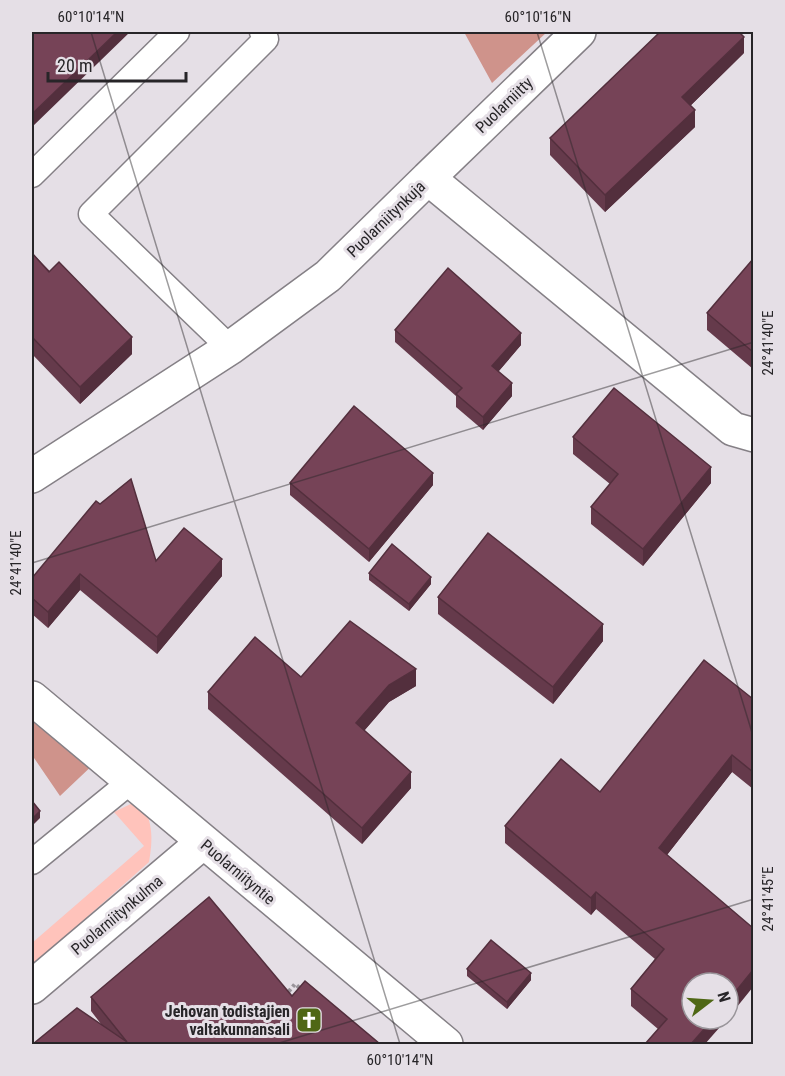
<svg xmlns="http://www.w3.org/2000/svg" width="785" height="1076" font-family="'Roboto Condensed',sans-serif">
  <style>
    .green { fill: #ffc3bb }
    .forest { fill: #cf938b }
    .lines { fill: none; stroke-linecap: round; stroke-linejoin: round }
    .lane-casing { stroke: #858086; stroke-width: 27 }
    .street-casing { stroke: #858086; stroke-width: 36 }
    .path { stroke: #99949a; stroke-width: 4; stroke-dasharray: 3 3; stroke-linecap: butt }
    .lane { stroke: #fff; stroke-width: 24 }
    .street { stroke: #fff; stroke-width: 33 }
    .wall { fill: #653a4b }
    .shaded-wall { fill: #532f3d }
    .building { fill: #764357; stroke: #532f3d; stroke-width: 1.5 }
    .ticks { fill: none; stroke: #272528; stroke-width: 1.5; stroke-opacity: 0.45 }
    .labels { text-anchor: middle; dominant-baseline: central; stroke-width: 6; stroke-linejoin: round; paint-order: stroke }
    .street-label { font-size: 16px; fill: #272528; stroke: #e5dfe6 }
    .poi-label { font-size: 16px; font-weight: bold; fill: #272528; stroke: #e5dfe6; text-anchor: end }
    .neatline { fill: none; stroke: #272528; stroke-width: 2 }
    .ticks-label { font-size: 15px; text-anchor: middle; fill: #272528 }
  </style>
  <rect width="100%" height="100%" fill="#e5dfe6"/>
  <path class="green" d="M 137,801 C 154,816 153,841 149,862 L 32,966 L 32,943 L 144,846 L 114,812 Z"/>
  <path class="forest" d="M 464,32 L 547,32 L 492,83 Z
    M 32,707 L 98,760 L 60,796 L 32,755 Z"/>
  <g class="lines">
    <g class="lane-casing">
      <path id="lane" d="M 32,175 L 177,32
        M 230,348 L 91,214 L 266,39 L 262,32
        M 32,862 L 130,782"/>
    </g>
    <g class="street-casing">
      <path id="street" d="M 428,178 L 579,32
        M 32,476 L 230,348 L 328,276 L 428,178 L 733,429 L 754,435
        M 32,698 L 446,1044
        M 32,987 L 202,843"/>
    </g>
    <path class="path" d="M 285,996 L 295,984 L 303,991"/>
    <use href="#lane" class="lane"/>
    <use href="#street" class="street"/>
  </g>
  <path class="wall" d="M 744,53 L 690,106 L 695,127 L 605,212 L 550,155 L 550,138 Z
    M 32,253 L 132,354 L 80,404 L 32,354 Z
    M 753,259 L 753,369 L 707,330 L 707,313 Z
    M 395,330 L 521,345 L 498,372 L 512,396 L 483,430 L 456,407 L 456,396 L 395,342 Z
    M 573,437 L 711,483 L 643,566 L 591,524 L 591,507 L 610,484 L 573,454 Z
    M 290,483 L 433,485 L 369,562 L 290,495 Z
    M 156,561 L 222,576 L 157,654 L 80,590 L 48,628 L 32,614 L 32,578 Z
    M 369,573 L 431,584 L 409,611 L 369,580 Z
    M 438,597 L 603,641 L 553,704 L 438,614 Z
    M 301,677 L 416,686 L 389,702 L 364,731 L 411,788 L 362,844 L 208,709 L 208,692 Z
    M 753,699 L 753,789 L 732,772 L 667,855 L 692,1019 L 658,1029 L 631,1006 L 631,989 L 655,959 L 596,909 L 591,915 L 505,843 L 505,826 L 600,792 Z
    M 467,969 L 531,980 L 507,1009 L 467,976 Z
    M 292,996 L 380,1044 L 33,1044 L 101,1024 L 91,1011 L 91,997 Z"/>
  <path class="shaded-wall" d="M 117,32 L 130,32 L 32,127 L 32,114 Z
    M 744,37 L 744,53 L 682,114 L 682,97 Z
    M 695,110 L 695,127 L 605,212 L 605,195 Z
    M 521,333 L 521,345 L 492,379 L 492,366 Z
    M 132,337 L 132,354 L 80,404 L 80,387 Z
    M 512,383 L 512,396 L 483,430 L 483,417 Z
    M 711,467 L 711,483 L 643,566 L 643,549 Z
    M 433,473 L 433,485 L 369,562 L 369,549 Z
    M 222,559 L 222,576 L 157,654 L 157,637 Z
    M 80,574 L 80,590 L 48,628 L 48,612 Z
    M 431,577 L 431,584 L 409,611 L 409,604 Z
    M 603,624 L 603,641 L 553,704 L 553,687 Z
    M 416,669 L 416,686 L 389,702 L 356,740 L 356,723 L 389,685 Z
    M 732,755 L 732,772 L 659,865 L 659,848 Z
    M 411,772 L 411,788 L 362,844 L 362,828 Z
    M 40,811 L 40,818 L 32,826 L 32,819 Z
    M 596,892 L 596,909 L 591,915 L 591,898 Z
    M 753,970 L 753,987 L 728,1018 L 728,1001 Z
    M 531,973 L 531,980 L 507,1009 L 507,1002 Z
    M 713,1019 L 727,1019 L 705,1044 L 691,1044 Z"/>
  <path class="building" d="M 32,32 L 117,32 L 32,114 Z
    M 660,32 L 739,32 L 744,37 L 682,97 L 695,110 L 605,195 L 550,138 Z
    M 32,253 L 49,272 L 59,262 L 132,337 L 80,387 L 32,337 Z
    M 753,259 L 753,352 L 707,313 Z
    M 448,268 L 521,333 L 492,366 L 512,383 L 483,417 L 456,394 L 462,388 L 395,330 Z
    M 614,388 L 711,467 L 643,549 L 591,507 L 618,474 L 573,437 Z
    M 354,406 L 433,473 L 369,549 L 290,483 Z
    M 131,479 L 156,561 L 184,528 L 222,559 L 157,637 L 80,574 L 48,612 L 32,598 L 32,578 L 96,501 L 100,504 Z
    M 488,533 L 603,624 L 553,687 L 438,597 Z
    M 392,544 L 431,577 L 409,604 L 369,573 Z
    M 350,621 L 416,669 L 389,685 L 356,723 L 411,772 L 362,828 L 208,692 L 255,637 L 301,677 Z
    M 704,660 L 753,699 L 753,772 L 732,755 L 659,848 L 753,928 L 753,970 L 728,1001 L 728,983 L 692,983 L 692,1019 L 713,1019 L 691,1044 L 645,1044 L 667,1019 L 631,989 L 664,949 L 596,892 L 591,898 L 505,826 L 561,759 L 600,792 Z
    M 32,801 L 40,811 L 32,819 Z
    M 209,897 L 292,996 L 305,981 L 380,1044 L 33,1044 L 77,1008 L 127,1042 L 91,997 Z
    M 491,940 L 531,973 L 507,1002 L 467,969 Z"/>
  <path class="ticks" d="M 91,32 L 400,1044M 537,32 L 754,739M 32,563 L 754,342M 276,1044 L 754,899"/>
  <defs>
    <g id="church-square" transform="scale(1.35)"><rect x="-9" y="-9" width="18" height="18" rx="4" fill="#4f6715" stroke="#e5dfe6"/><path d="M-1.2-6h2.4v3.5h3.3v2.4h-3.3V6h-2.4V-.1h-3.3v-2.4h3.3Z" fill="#fff"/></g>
  </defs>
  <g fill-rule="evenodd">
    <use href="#church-square" x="309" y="1020"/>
  </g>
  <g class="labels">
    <g class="street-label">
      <text transform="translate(504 105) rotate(-44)">Puolarniitty</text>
      <text transform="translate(386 219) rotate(-44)">Puolarniitynkuja</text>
      <text transform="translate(238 872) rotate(40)">Puolarniityntie</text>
      <text transform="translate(117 915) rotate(-40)">Puolarniitynkulma</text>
    </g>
    <g class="poi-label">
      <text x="290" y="1011">Jehovan todistajien<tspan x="290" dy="18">valtakunnansali</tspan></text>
    </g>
  </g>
  <rect width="785" height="1076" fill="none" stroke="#e5dfe6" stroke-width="66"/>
  <g transform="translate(710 1001) rotate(73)"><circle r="28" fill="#e5dfe6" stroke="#99959a" stroke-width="1.5"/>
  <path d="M0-4.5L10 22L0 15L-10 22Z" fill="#4f6715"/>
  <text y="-9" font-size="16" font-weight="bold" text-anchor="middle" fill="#272528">N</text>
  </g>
  <path d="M48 72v9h138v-9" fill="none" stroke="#272528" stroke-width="3"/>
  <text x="57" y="72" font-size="18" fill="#272528" stroke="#e5dfe6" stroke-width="4.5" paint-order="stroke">20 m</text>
  <rect x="33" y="33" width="719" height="1010" class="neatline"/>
  <g class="ticks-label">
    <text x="91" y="22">60°10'14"N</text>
    <text x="538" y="22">60°10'16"N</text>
    <text transform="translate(768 343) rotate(-90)" y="5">24°41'40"E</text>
    <text transform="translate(16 563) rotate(-90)" y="5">24°41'40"E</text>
    <text transform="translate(768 899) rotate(-90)" y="5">24°41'45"E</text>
    <text x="400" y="1065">60°10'14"N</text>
  </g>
</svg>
